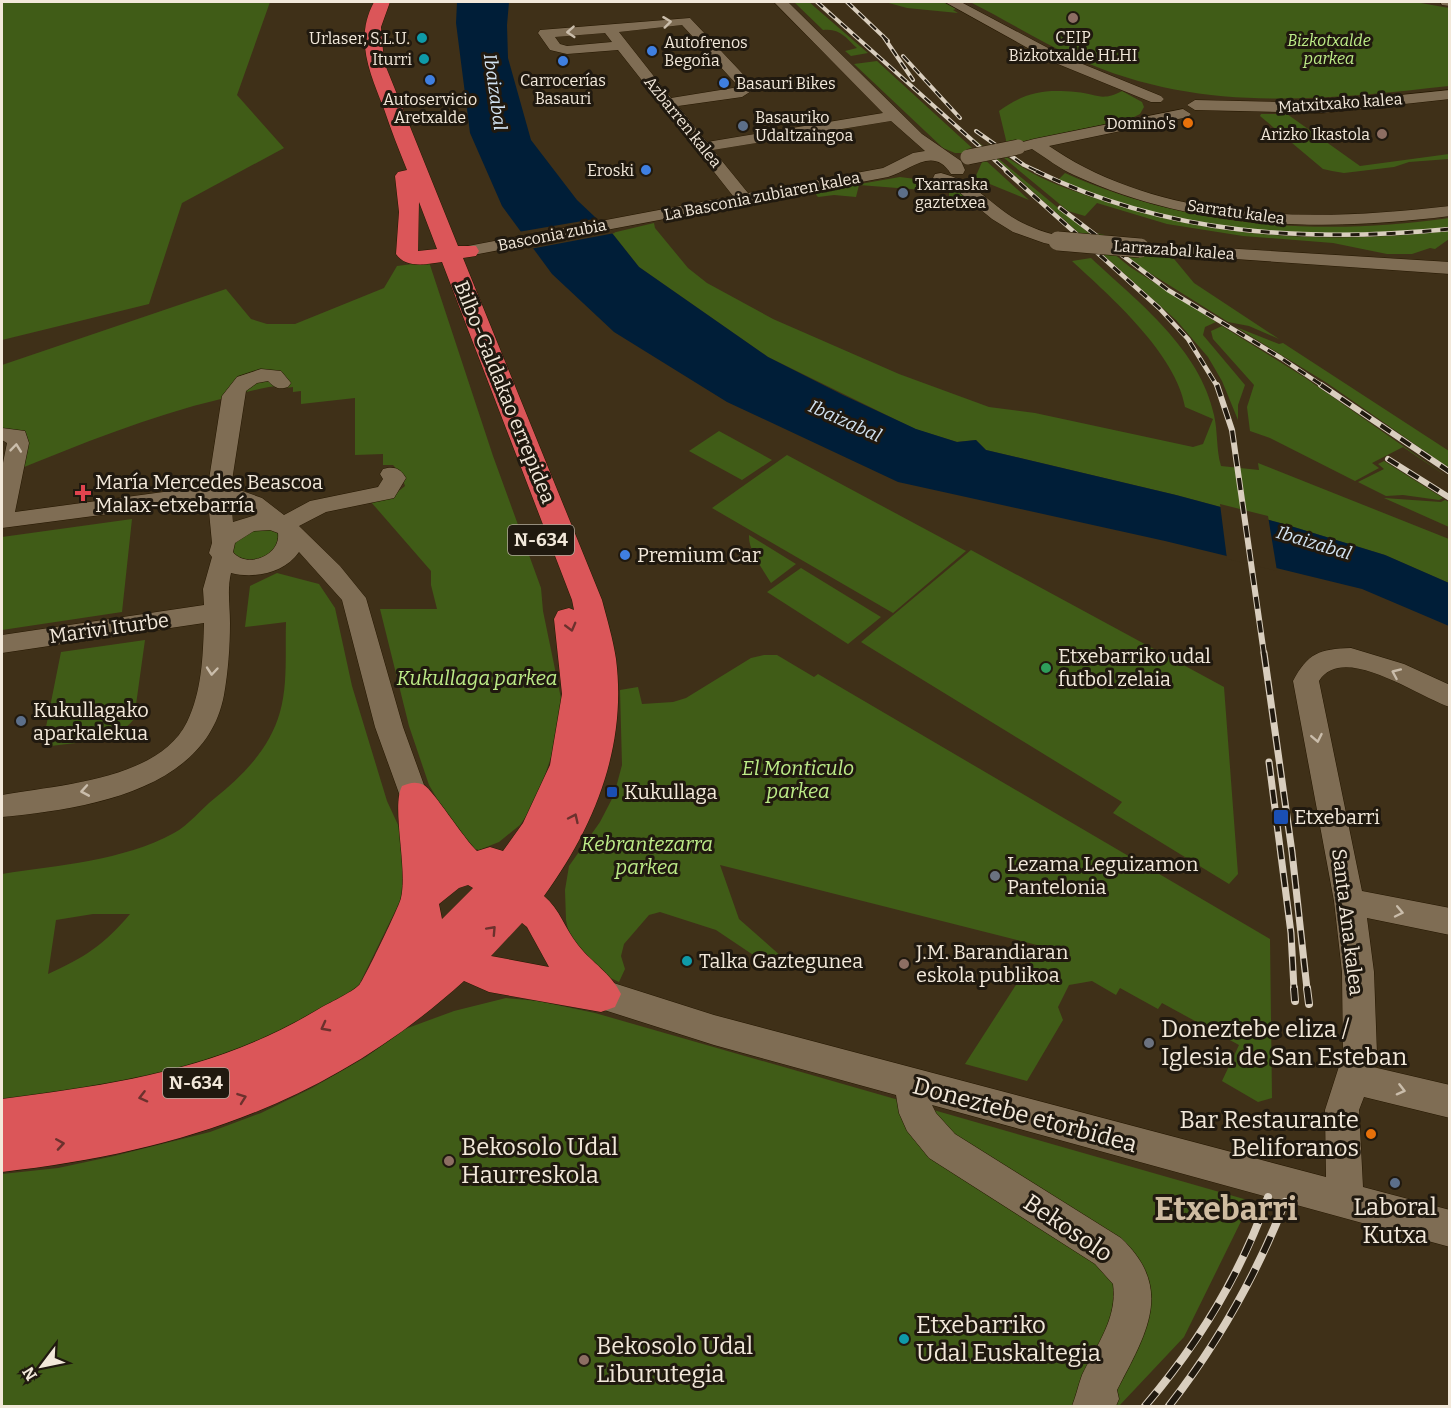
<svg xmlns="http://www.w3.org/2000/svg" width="1451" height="1408" font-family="Bitter,serif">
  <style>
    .green { fill: #405c17; fill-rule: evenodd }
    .water { fill: #001e38 }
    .pier { fill: #3f3018 }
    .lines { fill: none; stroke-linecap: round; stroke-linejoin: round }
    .minor-casing { stroke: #251701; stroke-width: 1 }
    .highway-casing { stroke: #251701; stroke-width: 1 }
    .minor { fill: #7f6d54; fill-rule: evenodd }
    .highway { fill: #db5659; fill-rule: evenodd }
    .rail-far4-casing { stroke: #d9cebe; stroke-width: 4 }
    .rail-far3-casing { stroke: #d9cebe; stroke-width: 4.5 }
    .rail-far2-casing { stroke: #d9cebe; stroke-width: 6 }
    .rail-far1-casing { stroke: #d9cebe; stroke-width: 7 }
    .rail-casing { stroke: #d9cebe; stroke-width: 8 }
    .rail-far4 { stroke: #20190f; stroke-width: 2; stroke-dasharray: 8; stroke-linecap: butt }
    .rail-far3 { stroke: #20190f; stroke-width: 3; stroke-dasharray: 9; stroke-linecap: butt }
    .rail-far2 { stroke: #20190f; stroke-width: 4; stroke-dasharray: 12; stroke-linecap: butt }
    .rail-far1 { stroke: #20190f; stroke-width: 4.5; stroke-dasharray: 14; stroke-linecap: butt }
    .rail { stroke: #20190f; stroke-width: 6; stroke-dasharray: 18; stroke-linecap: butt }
    .minor-bridge-far1-casing { stroke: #251701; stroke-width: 16; stroke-linecap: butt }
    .minor-bridge-casing { stroke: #251701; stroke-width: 20; stroke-linecap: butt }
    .minor-bridge-far1 { stroke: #7f6d54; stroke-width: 15 }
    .minor-bridge { stroke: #7f6d54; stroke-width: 19 }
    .oneway { stroke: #cabdab }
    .oneway2 { stroke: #6b312d }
    .education-dot { fill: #8d6e63; stroke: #20190f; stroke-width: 2 }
    .culture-dot { fill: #0f9aa8; stroke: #20190f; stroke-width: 2 }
    .shop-dot { fill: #3f7fe0; stroke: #20190f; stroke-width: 2 }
    .food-dot { fill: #e8710a; stroke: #20190f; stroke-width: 2 }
    .service-dot { fill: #5c6f8a; stroke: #20190f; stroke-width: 2 }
    .health-dot { fill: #e0444e; stroke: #20190f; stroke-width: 2 }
    .leisure-dot { fill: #2e9e5b; stroke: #20190f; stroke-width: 2 }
    .transit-dot { fill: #1a4fb4; stroke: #20190f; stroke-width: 2 }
    .worship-dot { fill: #6b7280; stroke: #20190f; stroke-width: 2 }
    .labels { text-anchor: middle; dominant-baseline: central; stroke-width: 6; stroke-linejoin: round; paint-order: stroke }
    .far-poi-label { font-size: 16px; fill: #f2e8da; stroke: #20190f; text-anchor: end }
    .far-park-label { font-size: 16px; font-style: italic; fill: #bdec88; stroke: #20190f }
    .far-street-label { font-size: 16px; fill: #f2e8da; stroke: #20190f }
    .far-water-label { font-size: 18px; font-style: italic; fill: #d3e4f3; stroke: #20190f }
    .shield { fill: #20190f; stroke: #b3aa9d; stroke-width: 1.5 }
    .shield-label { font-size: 18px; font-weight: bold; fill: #f2e8da }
    .street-label { font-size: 20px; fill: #f2e8da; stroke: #20190f }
    .poi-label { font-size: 20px; fill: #f2e8da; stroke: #20190f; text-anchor: start }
    .park-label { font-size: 20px; font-style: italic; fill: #bdec88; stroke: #20190f }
    .near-poi-label { font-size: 24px; fill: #f2e8da; stroke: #20190f; text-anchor: start }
    .near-street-label { font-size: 24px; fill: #f2e8da; stroke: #20190f }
    .near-district-label { font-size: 32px; font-weight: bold; fill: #cfbca1; stroke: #20190f }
  </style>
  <rect width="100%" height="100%" fill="#3f3018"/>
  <path class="green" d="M 2,2 L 270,2 L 237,95 L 284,148 L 182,203 L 149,304 L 2,340 Z
    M 794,2 L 809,2 L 868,53 L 851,56 L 845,51 L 857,48 C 845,37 840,28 823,30 Z
    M 885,2 L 943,2 L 956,9 L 953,10 L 958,13 L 907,8 Z
    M 970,2 L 1415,2 L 1449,8 L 1449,86 C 1322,100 1199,114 1078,59 C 1041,42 1006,20 970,2 Z
    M 877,61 L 1029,200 L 975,178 L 982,162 L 971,153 L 955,153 L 943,148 L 854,64 Z
    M 1122,91 L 1142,102 L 1144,107 L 1140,114 L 1130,119 L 1005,145 L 1006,140 L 999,111 C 1026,92 1043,89 1076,92 C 1098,94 1101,102 1122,91 Z
    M 1261,114 L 1287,114 L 1360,166 L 1449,154 L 1449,159 L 1409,162 L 1394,167 L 1344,173 L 1332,171 L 1323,169 L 1260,116 Z
    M 972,137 L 1130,267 L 1216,322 L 1205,327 L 1203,335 L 1245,385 L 1238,405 L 1238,420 L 1222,381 L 1208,357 L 1176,320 Z
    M 986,143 C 1001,153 1016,164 1032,173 C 1054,185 1079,193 1104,201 C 1215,239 1333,244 1449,231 L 1449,239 L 1435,249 L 1430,248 L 1412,254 L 1387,254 L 1333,243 L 1243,236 L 1167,224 L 1097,203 L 1085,216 L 1068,211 Z
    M 1065,173 C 1185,227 1320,237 1449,218 L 1449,227 C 1318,244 1181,232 1058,180 Z
    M 900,177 C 932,180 958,189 989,201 L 949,200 L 949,192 L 859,185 L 856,197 L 834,195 L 818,197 L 814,192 Z
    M 654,223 L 655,228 L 688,268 L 707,283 L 773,319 L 899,374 L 989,407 L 1035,413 L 1193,447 L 1203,444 L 1213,419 L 1185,407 C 1176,354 1111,297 1072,261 L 1091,258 C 1138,302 1200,349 1214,415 C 1218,432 1216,449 1221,466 L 1259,470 L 1258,463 L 1449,539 L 1449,583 L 1385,555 L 1284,524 L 1176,495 L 986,450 L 976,440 L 957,442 L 915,429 L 768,357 L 639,267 L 612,233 Z
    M 1097,233 L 1161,249 L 1170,254 L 1194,283 L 1279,339 L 1249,326 L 1228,322 L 1145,270 Z
    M 429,262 L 493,456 L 541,588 L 543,611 L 563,708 L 561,727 L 536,802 L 520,825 L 499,842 L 479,850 L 465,846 L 429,785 L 409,726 L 380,609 L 437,609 L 431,585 L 431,571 L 371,502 L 390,498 L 405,486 L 401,474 L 393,465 L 383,465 L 383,454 L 355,455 L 355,398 L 301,404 L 301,391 L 293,392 L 293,387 L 285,388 L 284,385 C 263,387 242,393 221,399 C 149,416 81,444 12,472 L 8,433 L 2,434 L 2,365 L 226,289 L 251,319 L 267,324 L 295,324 L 384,288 L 397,266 Z
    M 1222,326 L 1304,377 L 1449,478 L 1403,447 L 1372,463 L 1379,468 L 1355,481 L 1270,438 L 1250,431 L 1247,407 L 1254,385 L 1213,339 L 1211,331 Z
    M 1236,327 L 1279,344 L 1283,343 L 1449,451 L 1449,468 L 1327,383 Z
    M 719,431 L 772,460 L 742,480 L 689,451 Z
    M 787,455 L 966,551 L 893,613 L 712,508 Z
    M 1384,461 L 1443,498 L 1439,500 L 1403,495 L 1386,496 L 1358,482 L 1384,469 L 1378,464 Z
    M 1384,498 L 1441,502 L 1445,500 L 1449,502 L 1449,527 Z
    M 132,519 L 122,612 L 2,630 L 2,537 Z
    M 263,527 L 282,534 L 271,559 L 235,561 L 229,544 L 233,538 Z
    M 749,535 L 796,564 L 771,583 C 763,569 748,551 749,535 Z
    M 971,550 L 1224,687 L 1238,874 L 1229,884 L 1113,813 L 1122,802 L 861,642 Z
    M 801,568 L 881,617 L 848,644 L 767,592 Z
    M 277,573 L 319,584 L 335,608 L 352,686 L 387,801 L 399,827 L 402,840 L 406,868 L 403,895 L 355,993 L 245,1052 L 70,1097 L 2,1105 L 2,874 C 58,865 123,861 174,833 C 189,825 201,809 215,798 C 243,776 270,748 280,712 C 288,684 285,651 286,622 L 245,627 L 250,586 ZM 93,914 L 130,914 C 105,944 84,958 48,974 L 56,920 Z
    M 145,640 L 134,719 C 117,743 69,743 42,747 L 61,652 Z
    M 764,655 L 777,655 L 814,677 L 818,674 L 1270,939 L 1272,1098 L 1258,1102 L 1222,1081 L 1239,1045 L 1162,1003 L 1158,1009 L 1120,988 L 1116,995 L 1092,981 L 1069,985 L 1058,1007 L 1063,1020 L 1027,1081 L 965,1064 L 1041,946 L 720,865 L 739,919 L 782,957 L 777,971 L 716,930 L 660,912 L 649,915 L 624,944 L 621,956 L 625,969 L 619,982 L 602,974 L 570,939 L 566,920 L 565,890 L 569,866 L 600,822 L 614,795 L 622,765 L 620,690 L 638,687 L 642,704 L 673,702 L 686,698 L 751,658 Z
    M 506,998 L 538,1001 L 595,1013 L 1251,1201 L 1184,1337 L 1119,1406 L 2,1406 L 2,1174 L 58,1168 L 114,1156 L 210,1132 L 261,1113 L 312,1088 L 366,1057 L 405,1029 L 454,1011 Z"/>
  <path class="water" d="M 457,2 L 509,2 L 507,25 L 508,58 L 531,140 L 577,200 L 612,233 L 639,267 L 768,357 L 843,395 L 916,429 L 957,442 L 976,440 L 986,450 L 1176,495 L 1284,524 L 1385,555 L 1449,583 L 1449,626 L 1362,589 L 1165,541 L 898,482 L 727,402 L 614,332 L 552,274 L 502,206 L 470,133 L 456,23 Z"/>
  <path class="pier" d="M 600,218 L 615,233 L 530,249 L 518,232 Z
    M 1220,504 L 1268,516 L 1277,571 L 1227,559 Z"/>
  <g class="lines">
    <g class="minor-casing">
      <path id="minor" d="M 774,2 L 788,2 L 922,134 L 961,161 L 965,170 L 963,174 L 951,174 C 933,145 910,171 888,177 L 468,256 L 462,255 L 459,251 L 462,247 L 468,246 L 733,196 L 618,50 L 567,54 L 550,50 L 538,33 L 540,30 L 690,18 L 756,88 L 742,97 L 678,106 L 707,142 L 883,113 ZM 682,25 L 739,87 L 671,98 L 619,32 ZM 605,33 L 612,42 L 567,46 L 560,44 L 555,37 ZM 891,121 L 925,151 L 913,153 L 883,168 L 748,193 L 713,150 Z
        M 945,2 L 961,2 L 1063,56 L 1161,96 L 1164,99 L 1161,102 L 1151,102 L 1053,62 Z
        M 1440,2 L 1450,2 L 1450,6 L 1442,5 Z
        M 1450,90 L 1450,99 L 1322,113 L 1195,110 L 1187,105 L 1195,100 L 1322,103 Z
        M 1183,109 L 1191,114 L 1188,117 L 1049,146 C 1060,153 1072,161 1084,167 C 1195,224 1329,220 1450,206 L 1450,216 C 1323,232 1193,230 1074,175 C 1060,169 1046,158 1032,149 L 1025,151 L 1017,146 L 1019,143 L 1034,139 Z
        M 941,173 C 973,181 986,200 1012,217 C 1028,227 1046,233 1064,237 L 1067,241 L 1064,245 L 1058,246 L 1044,243 L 1013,232 L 992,219 L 959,192 L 935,182 L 933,178 L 935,174 Z
        M 1140,243 L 1450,262 L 1450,274 L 1134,252 L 1131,248 L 1134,244 Z
        M 261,369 L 281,371 L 291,383 L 288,387 C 279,390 275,388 268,381 L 257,383 L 246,391 L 231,487 L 262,498 L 284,515 L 310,501 L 378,487 L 383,479 L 380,474 L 383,469 C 394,466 400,468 406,478 L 394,498 L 326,512 L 299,526 L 340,566 L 366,598 L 403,727 L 428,796 L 424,804 L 414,807 L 404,804 L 400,796 L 375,727 L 342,600 L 299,552 C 285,573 254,579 231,573 C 227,590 230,605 230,623 C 230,647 228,672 224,695 C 206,792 83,809 2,817 L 2,795 C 57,785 159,780 187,722 C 202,691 203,656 204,623 L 2,653 L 2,635 L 204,605 L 203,589 L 212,557 L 209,553 L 212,543 L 208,501 L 2,528 L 2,468 L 7,443 L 2,440 L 2,428 L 25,431 L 29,443 L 15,512 L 208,486 L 222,396 L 237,377 ZM 231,502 L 256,515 L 233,522 ZM 254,531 L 270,530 L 278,533 C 281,556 246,569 233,552 L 235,543 Z
        M 1351,648 L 1404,664 L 1450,685 L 1450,707 C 1418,697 1343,642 1319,681 L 1362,891 L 1450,908 L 1450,935 L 1367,918 L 1374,972 L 1377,1054 L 1373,1067 L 1450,1085 L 1450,1118 L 1364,1097 L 1359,1110 L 1363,1187 L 1450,1210 L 1450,1247 L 932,1105 L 936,1113 L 955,1134 L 1121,1238 C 1175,1289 1146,1334 1117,1390 L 1119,1399 L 1116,1406 L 1072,1406 C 1076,1396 1078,1386 1082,1375 C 1096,1346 1118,1318 1113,1284 L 1095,1264 L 929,1158 L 907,1131 L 899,1113 L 896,1095 L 714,1045 L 601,1009 L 589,1004 L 585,994 L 589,984 L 601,979 L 714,1015 L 1326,1177 L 1325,1110 L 1343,1054 L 1342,972 L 1334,901 L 1293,681 C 1308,653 1319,649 1351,648 Z"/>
    </g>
    <g class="highway-casing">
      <path id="highway" d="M 374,2 L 390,2 L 381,27 L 384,62 L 458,246 L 476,246 L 479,251 L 476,256 L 463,258 L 602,600 C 607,619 613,639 616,659 C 627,746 595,826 544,896 C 560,909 565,929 578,945 C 592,963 611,973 621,994 L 615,1007 L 601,1012 L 489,992 L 464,981 C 329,1103 179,1152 2,1172 L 2,1099 C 115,1084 217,1070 317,1010 C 328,1003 352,993 360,984 C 364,979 400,905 401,898 C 408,868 391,807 402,786 C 410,783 415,781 424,785 C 433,790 464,839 477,851 L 490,847 L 503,851 L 523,823 L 550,765 L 562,694 L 554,619 L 558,611 L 569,608 L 574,610 L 572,600 L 442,262 C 427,264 406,269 396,254 L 399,212 L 395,176 L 398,172 L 407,170 C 399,150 391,130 384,109 C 370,73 354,39 374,2 ZM 419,202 L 437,249 L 418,251 ZM 468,885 L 473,888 L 442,919 L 439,904 L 459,888 ZM 522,923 L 527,927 L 549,967 L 491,956 Z"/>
    </g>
    <use href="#minor" class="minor"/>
    <use href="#highway" class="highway"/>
    <g class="rail-far4-casing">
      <path id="rail-far4" d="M 817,2 L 1008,172
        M 847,2 L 888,41
        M 883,36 L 913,80
        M 903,56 L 960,118
        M 976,131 L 1024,165 L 1039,172"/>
    </g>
    <g class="rail-far3-casing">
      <path id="rail-far3" d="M 1006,171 L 1159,308 L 1188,339 L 1217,386
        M 1036,171 C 1168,235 1305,243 1450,229
        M 1060,208 L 1168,290 L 1281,358 L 1323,386"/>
    </g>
    <g class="rail-far2-casing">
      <path id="rail-far2" d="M 1217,385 L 1232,430 L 1264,654
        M 1321,385 L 1450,472
        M 1388,459 L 1450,498"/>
    </g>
    <g class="rail-far1-casing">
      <path id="rail-far1" d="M 1264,653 L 1292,852 L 1307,989
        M 1269,762 L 1291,933 L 1294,989"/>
    </g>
    <g class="rail-casing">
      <path id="rail" d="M 1294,988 L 1295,1001
        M 1307,988 L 1309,1004
        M 1145,1406 C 1199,1343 1240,1276 1268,1197
        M 1169,1406 C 1218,1343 1256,1276 1285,1202"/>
    </g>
    <use href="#rail-far4" class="rail-far4"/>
    <use href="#rail-far3" class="rail-far3"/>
    <use href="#rail-far2" class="rail-far2"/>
    <use href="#rail-far1" class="rail-far1"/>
    <use href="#rail" class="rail"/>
    <g class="minor-bridge-far1-casing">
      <path id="minor-bridge-far1" d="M 968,157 L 1018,147"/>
    </g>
    <g class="minor-bridge-casing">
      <path id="minor-bridge" d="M 1058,241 L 1140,248"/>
    </g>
    <use href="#minor-bridge-far1" class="minor-bridge-far1"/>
    <use href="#minor-bridge" class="minor-bridge"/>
  </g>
  <defs><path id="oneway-chevron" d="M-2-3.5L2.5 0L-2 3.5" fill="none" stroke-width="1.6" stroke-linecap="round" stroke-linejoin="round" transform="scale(1.5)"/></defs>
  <g class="oneway">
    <use href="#oneway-chevron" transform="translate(667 22) rotate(-7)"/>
    <use href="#oneway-chevron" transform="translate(571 32) rotate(176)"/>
    <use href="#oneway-chevron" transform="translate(16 448) rotate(-84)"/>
    <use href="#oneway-chevron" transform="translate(212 671) rotate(95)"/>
    <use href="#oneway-chevron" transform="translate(1396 673) rotate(-156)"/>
    <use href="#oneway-chevron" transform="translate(1317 738) rotate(79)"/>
    <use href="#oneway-chevron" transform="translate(85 791) rotate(170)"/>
    <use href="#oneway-chevron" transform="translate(1399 912) rotate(12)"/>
    <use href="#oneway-chevron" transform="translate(1401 1090) rotate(14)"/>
  </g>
  <g class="oneway2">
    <use href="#oneway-chevron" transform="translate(571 627) rotate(75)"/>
    <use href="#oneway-chevron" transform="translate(574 818) rotate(-65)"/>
    <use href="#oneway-chevron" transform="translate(492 930) rotate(-47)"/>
    <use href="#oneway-chevron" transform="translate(325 1027) rotate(152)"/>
    <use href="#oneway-chevron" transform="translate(143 1097) rotate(166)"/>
    <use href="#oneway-chevron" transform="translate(242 1098) rotate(-20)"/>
    <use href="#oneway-chevron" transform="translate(60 1144) rotate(-9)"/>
  </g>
  <g class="education-dot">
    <circle cx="1073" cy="18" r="6"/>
    <circle cx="1382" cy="134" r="6"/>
    <circle cx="904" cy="964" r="6"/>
    <circle cx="449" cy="1161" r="6"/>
    <circle cx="584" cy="1360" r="6"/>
  </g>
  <g class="culture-dot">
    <circle cx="422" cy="38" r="6"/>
    <circle cx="424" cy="59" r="6"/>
    <circle cx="687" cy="961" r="6"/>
    <circle cx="904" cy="1339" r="6"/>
  </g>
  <g class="shop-dot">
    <circle cx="652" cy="51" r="6"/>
    <circle cx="563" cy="61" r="6"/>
    <circle cx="430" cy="80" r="6"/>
    <circle cx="724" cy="83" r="6"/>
    <circle cx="646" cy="170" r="6"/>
    <circle cx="625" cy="555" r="6"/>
  </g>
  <g class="food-dot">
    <circle cx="1188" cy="123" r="6"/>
    <circle cx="1371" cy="1134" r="6"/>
  </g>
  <g class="service-dot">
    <circle cx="743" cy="126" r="6"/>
    <circle cx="903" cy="193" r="6"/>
    <circle cx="21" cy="721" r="6"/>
    <circle cx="1395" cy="1183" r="6"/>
  </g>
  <path class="health-dot" d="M80 484h6v6h6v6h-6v6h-6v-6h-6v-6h6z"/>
  <circle class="leisure-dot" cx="1046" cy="668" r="6"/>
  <g class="transit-dot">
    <rect x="606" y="786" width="12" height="12" rx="3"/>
    <rect x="1273" y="809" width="16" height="16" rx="3"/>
  </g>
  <g class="worship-dot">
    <circle cx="995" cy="876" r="6"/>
    <circle cx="1149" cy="1043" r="6"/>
  </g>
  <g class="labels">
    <g class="far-poi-label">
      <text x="1073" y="37" text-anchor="middle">CEIP<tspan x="1073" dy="18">Bizkotxalde HLHI</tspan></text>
      <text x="410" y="38">Urlaser, S.L.U.</text>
      <text x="664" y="42" text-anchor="start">Autofrenos<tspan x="664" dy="18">Begoña</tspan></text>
      <text x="412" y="59">Iturri</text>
      <text x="563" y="80" text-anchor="middle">Carrocerías<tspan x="563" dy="18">Basauri</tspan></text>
      <text x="736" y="83" text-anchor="start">Basauri Bikes</text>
      <text x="430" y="99" text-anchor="middle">Autoservicio<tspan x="430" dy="18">Aretxalde</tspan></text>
      <text x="755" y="117" text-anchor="start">Basauriko<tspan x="755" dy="18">Udaltzaingoa</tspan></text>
      <text x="1176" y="123">Domino's</text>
      <text x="1370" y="134">Arizko Ikastola</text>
      <text x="634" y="170">Eroski</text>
      <text x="915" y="184" text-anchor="start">Txarraska<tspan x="915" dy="18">gaztetxea</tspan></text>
    </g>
    <g class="far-park-label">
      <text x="1329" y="40">Bizkotxalde<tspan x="1329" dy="18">parkea</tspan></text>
    </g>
    <g class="far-street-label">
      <text transform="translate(1340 103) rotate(-4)">Matxitxako kalea</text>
      <text transform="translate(683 122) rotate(51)">Azbarren kalea</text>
      <text transform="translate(762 196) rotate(-11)">La Basconia zubiaren kalea</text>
      <text transform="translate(1236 212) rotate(8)">Sarratu kalea</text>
      <text transform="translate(552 235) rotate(-11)">Basconia zubia</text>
      <text transform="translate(1174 250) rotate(4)">Larrazabal kalea</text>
    </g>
    <g class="far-water-label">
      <text transform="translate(495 92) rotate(82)">Ibaizabal</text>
      <text transform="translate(845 421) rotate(24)">Ibaizabal</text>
      <text transform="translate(1314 543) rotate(17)">Ibaizabal</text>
    </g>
    <g class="shield">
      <rect x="508" y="525" width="66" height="30" rx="4.5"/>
      <rect x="163" y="1068" width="66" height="30" rx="4.5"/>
    </g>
    <g class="shield-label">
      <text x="541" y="540">N-634</text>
      <text x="196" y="1083">N-634</text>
    </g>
    <g class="street-label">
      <text transform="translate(505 392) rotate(68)">Bilbo-Galdakao errepidea</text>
      <text transform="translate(109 628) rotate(-8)">Marivi Iturbe</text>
      <text transform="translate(1348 922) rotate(83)">Santa Ana kalea</text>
    </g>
    <g class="poi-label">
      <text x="95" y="482">María Mercedes Beascoa<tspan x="95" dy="23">Malax-etxebarría</tspan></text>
      <text x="637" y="555">Premium Car</text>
      <text x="1058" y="656">Etxebarriko udal<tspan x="1058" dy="23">futbol zelaia</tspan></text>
      <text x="33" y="710">Kukullagako<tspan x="33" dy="23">aparkalekua</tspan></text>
      <text x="624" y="792">Kukullaga</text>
      <text x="1294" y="817">Etxebarri</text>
      <text x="1007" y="864">Lezama Leguizamon<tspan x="1007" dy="23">Pantelonia</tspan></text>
      <text x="916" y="952">J.M. Barandiaran<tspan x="916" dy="23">eskola publikoa</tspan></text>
      <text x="699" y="961">Talka Gaztegunea</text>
    </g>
    <g class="park-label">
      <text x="477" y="678">Kukullaga parkea</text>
      <text x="798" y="768">El Monticulo<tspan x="798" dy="23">parkea</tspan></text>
      <text x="647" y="844">Kebrantezarra<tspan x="647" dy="23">parkea</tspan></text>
    </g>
    <g class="near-poi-label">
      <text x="1161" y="1029">Doneztebe eliza /<tspan x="1161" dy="28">Iglesia de San Esteban</tspan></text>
      <text x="1359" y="1120" text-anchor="end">Bar Restaurante<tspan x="1359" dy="28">Beliforanos</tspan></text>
      <text x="461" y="1147">Bekosolo Udal<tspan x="461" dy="28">Haurreskola</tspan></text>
      <text x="1395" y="1207" text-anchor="middle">Laboral<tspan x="1395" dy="28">Kutxa</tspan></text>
      <text x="916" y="1325">Etxebarriko<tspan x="916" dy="28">Udal Euskaltegia</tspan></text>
      <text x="596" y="1346">Bekosolo Udal<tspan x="596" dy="28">Liburutegia</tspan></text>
    </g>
    <g class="near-street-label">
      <text transform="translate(1025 1115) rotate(15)">Doneztebe etorbidea</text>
      <text transform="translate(1068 1228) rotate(34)">Bekosolo</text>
    </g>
    <g class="near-district-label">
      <text x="1226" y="1209">Etxebarri</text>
    </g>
  </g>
  <rect width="1451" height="1408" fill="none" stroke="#f2e8da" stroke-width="6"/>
  <g transform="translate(42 1366) rotate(238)" stroke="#20190f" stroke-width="4.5" paint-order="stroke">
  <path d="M0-4.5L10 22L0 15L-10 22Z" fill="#f2e8da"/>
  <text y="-9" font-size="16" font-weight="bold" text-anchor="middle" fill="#f2e8da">N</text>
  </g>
</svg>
